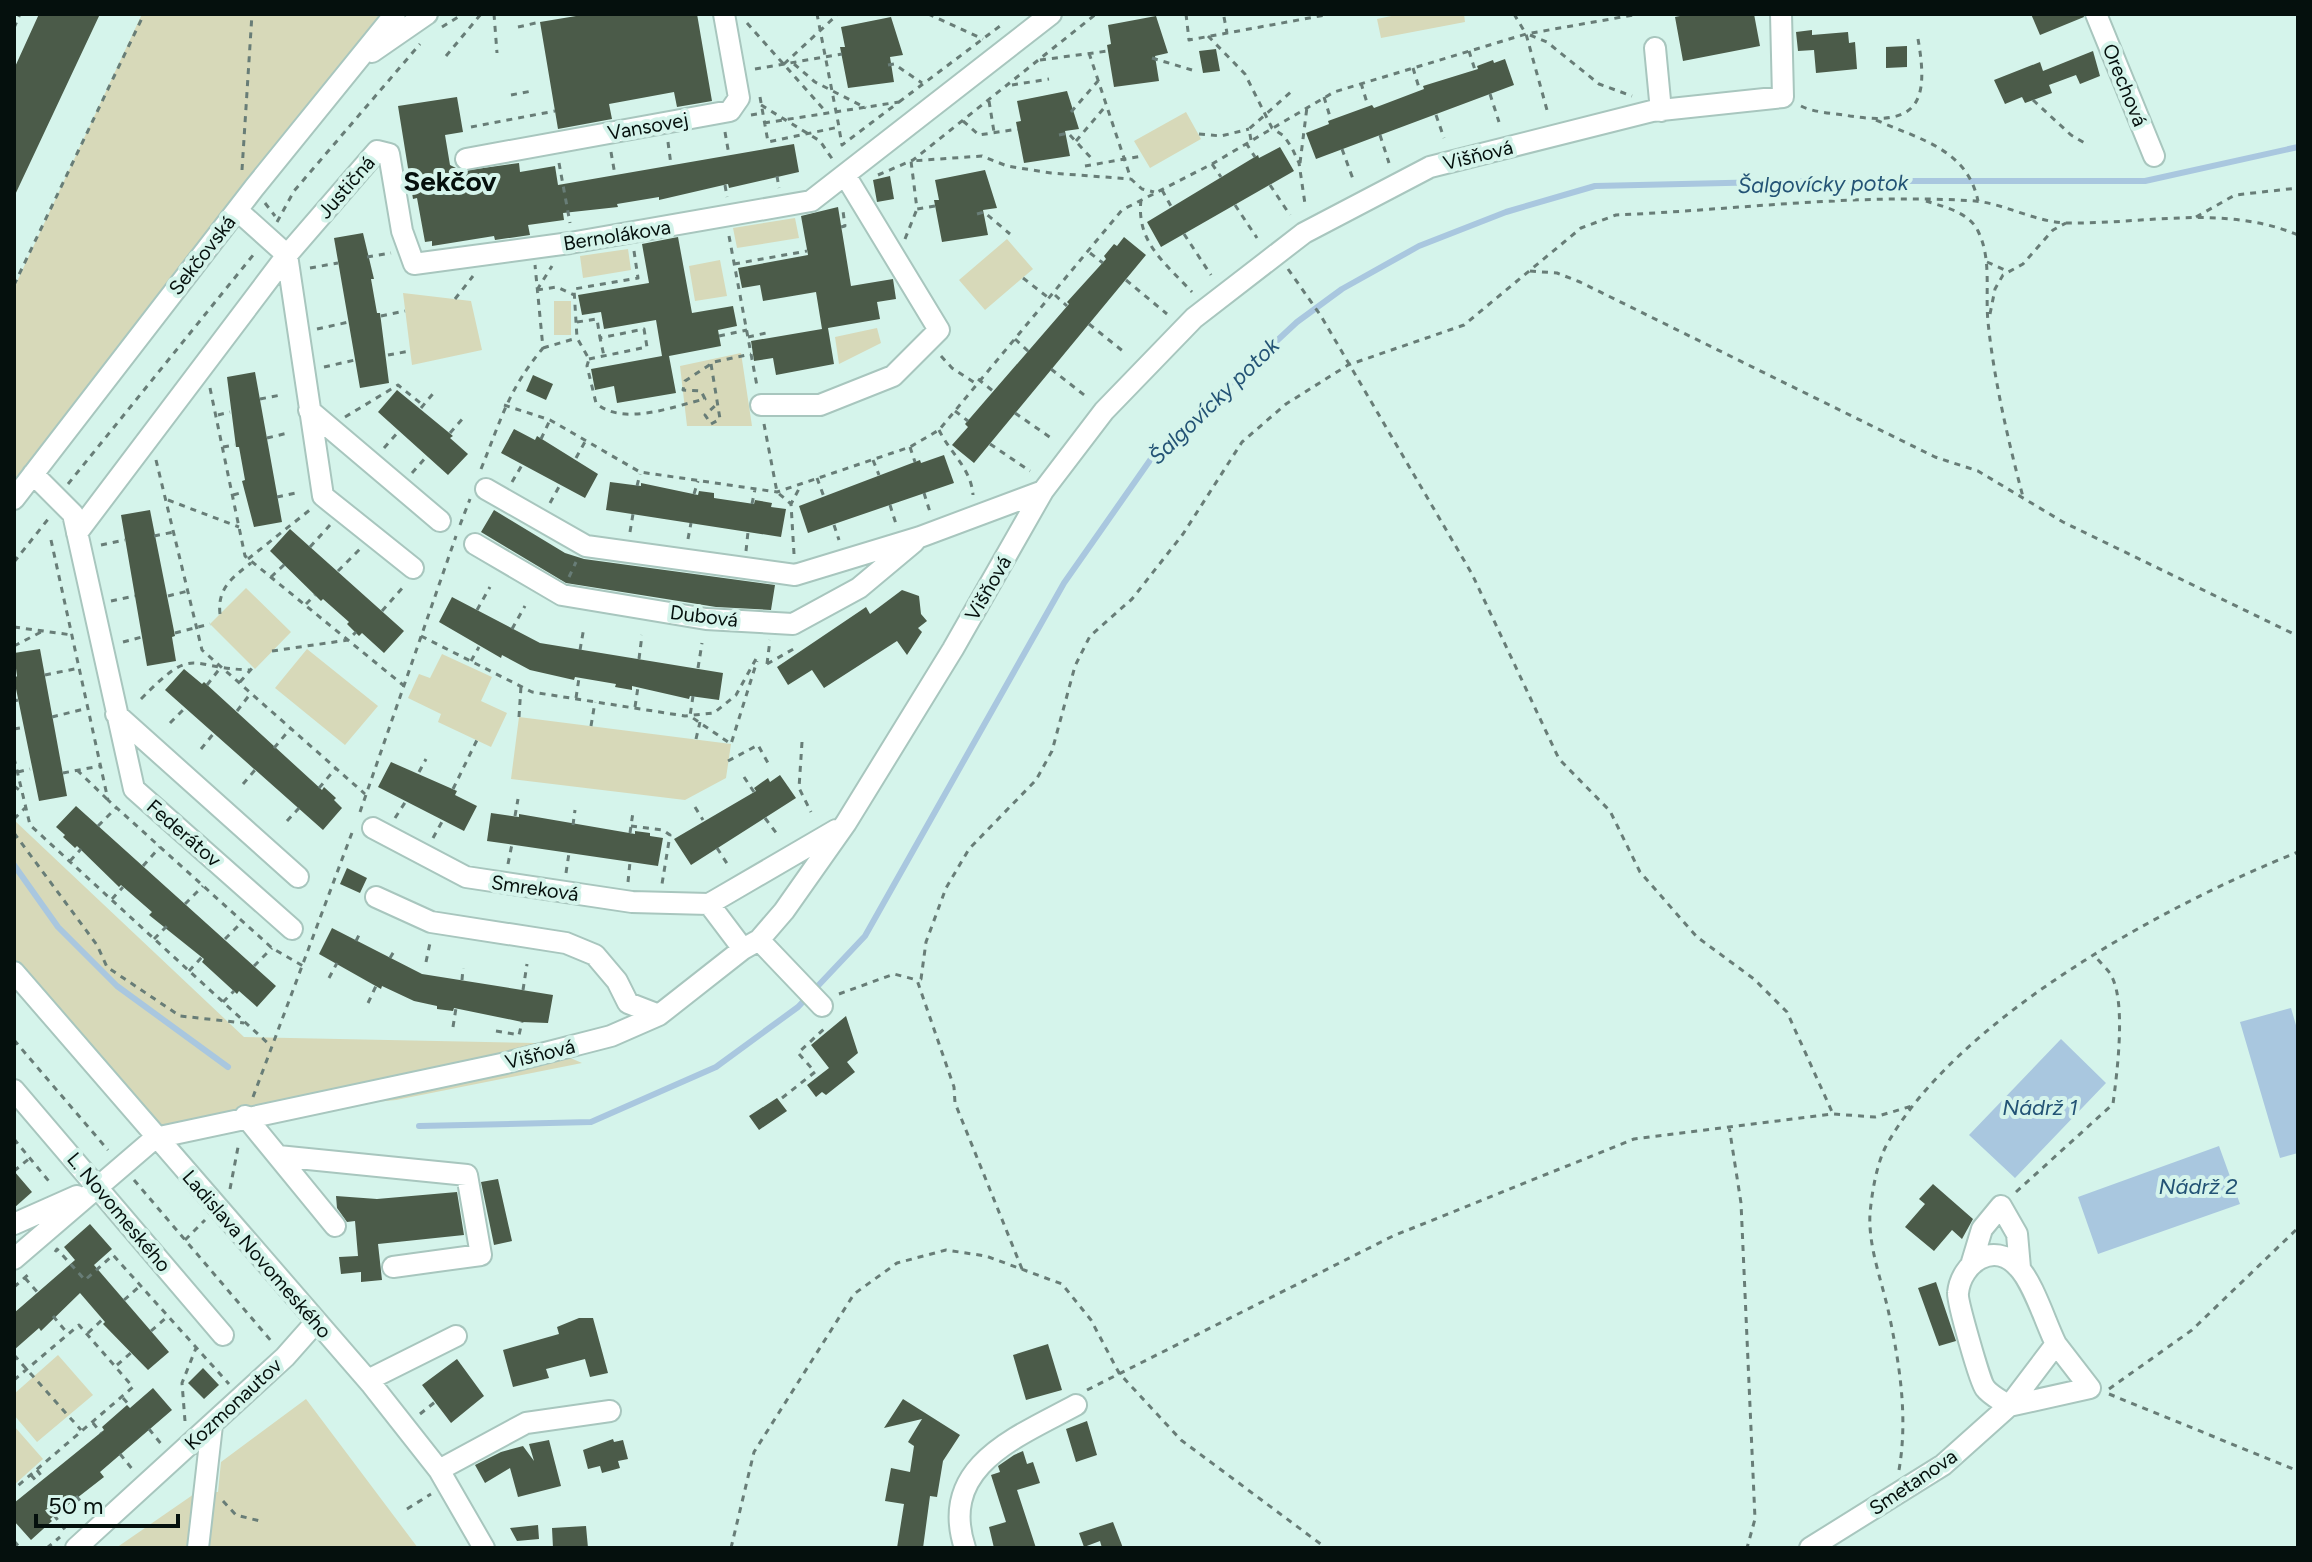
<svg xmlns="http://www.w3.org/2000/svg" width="2312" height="1562" font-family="Figtree,sans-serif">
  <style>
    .green { fill: #d7d9b9 }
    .water { fill: #a9c7df }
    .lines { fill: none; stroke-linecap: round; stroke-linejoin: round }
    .stream { stroke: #a9c7df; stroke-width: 6 }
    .building { fill: #4b5b49 }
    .minor-casing { stroke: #a8c6be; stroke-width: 24 }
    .path { stroke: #687d77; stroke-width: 3; stroke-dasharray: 6 6; stroke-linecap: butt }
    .minor { stroke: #fff; stroke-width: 20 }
    .labels { text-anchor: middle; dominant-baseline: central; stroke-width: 8; stroke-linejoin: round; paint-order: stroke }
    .street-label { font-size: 20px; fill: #05100d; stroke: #d5f4eb }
    .water-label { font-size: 22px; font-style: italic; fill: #235375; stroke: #d5f4eb }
    .district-label { font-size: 28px; font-weight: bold; fill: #05100d; stroke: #d5f4eb }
  </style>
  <rect width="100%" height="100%" fill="#d5f4eb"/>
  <path class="green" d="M 142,14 L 396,14 L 38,470 L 14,480 L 14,288 Z
    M 1401,14 L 1464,14 L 1465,22 L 1381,38 L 1377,19 Z
    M 1186,112 L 1201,139 L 1150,168 L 1134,141 Z
    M 795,218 L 799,238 L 737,248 L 733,228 Z
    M 1007,239 L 1033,269 L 985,310 L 959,280 Z
    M 628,249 L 631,270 L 583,278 L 580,256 Z
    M 720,260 L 727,296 L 695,301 L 689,266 Z
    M 403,293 L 471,301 L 482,350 L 412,365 Z
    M 554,301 L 571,301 L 571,335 L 554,335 Z
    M 877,328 L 881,343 L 839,364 L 835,337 Z
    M 741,353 L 752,426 L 687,426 L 680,366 Z
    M 246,588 L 291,632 L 255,669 L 210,624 Z
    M 307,649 L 378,706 L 345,745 L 275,688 Z
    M 442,654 L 492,677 L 481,701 L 507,713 L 491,747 L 438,722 L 441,714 L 408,698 L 419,674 L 430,678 Z
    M 519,717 L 731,744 L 726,778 L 685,800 L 511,779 Z
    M 14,820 L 244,1037 L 536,1043 L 582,1063 L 396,1100 L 246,1114 L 154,1146 L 14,988 Z
    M 58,1355 L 93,1395 L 37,1442 L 14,1415 L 14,1394 Z
    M 306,1399 L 418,1548 L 116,1548 L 197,1492 L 218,1492 L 221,1462 Z
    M 14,1426 L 43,1459 L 14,1485 Z"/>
  <path class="water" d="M 2291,1008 L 2298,1032 L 2298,1153 L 2280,1158 L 2240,1022 Z
    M 2061,1039 L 2106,1083 L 2015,1178 L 1969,1135 Z
    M 2219,1146 L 2240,1204 L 2098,1254 L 2078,1197 Z"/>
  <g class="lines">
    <path class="stream" d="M 14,865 L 58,927 L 117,986 L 228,1067
      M 419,1126 L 591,1122 L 716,1067 L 798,1007 L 865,936 L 1064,583 L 1153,456 L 1297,322 L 1342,289 L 1419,246 L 1506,212 L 1595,186 L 1813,181 L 2145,181 L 2298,147"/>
  </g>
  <path class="building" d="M 39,14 L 100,14 L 14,197 L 14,69 Z
    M 588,14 L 697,14 L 712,101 L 677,107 L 674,92 L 609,104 L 612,119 L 558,129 L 540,22 Z
    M 1690,14 L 1754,14 L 1760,46 L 1683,61 L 1675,17 Z
    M 2031,14 L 2083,14 L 2084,17 L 2040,35 Z
    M 1156,16 L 1168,53 L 1155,56 L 1159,81 L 1114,87 L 1107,45 L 1111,44 L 1108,25 Z
    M 891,17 L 903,55 L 890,57 L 894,82 L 848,88 L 840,47 L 845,47 L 841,27 Z
    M 1812,30 L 1812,35 L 1848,32 L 1849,43 L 1855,42 L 1857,69 L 1816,73 L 1814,50 L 1798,51 L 1796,32 Z
    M 1907,46 L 1907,67 L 1886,68 L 1886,47 Z
    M 1216,49 L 1220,71 L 1203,73 L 1199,51 Z
    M 2093,51 L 2100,76 L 2080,84 L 2076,75 L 2049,85 L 2052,93 L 2025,103 L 2022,97 L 2005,104 L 1994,80 L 2040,62 L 2043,71 Z
    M 1505,59 L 1514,85 L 1316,159 L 1306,133 L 1329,124 L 1328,121 L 1372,105 L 1374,108 L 1424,89 L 1423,86 L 1478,69 L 1477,66 L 1493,60 L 1494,63 Z
    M 1067,91 L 1079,129 L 1065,131 L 1070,156 L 1024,163 L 1016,122 L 1021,121 L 1017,101 Z
    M 457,97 L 463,132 L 445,135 L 450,165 L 462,171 L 519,163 L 520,172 L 555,166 L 558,185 L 794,144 L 799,172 L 729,188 L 728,184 L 659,200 L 659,197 L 617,204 L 618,207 L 563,213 L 564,220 L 528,225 L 530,235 L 495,240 L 494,236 L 432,246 L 432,241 L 425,242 L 417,198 L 413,199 L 398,106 Z
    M 1280,147 L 1294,171 L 1161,247 L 1147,222 L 1258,155 L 1259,158 Z
    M 985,170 L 997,208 L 983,210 L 988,235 L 942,242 L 934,200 L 939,200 L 935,180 Z
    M 890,176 L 894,199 L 877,202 L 873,180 Z
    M 838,207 L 851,286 L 893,279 L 896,299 L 877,302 L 880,319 L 828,328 L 834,364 L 776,375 L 773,358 L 754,361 L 751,341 L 822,329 L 816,292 L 763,301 L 760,285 L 742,288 L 738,268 L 808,255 L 801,216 Z
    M 363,233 L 374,279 L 371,279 L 377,313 L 380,313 L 389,383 L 360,388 L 334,238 Z
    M 678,237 L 692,313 L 733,306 L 737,326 L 718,330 L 721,346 L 669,356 L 676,393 L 617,403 L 614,386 L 595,390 L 591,369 L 662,356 L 656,320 L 604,329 L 601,312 L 582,315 L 578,295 L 649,283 L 642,244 Z
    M 1124,237 L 1146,255 L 974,463 L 952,445 L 968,427 L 965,424 L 1069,304 L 1067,302 L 1106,259 L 1104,256 L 1114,244 L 1117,246 Z
    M 255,372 L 282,522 L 254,527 L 242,481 L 245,480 L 239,447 L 236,447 L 227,377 Z
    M 533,375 L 553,384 L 546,400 L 526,391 Z
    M 397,390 L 453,436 L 450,438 L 468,454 L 448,475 L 378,412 Z
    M 514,429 L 535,440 L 537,436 L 598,474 L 585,498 L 501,453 Z
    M 944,455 L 954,483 L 808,533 L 799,506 L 920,460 L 921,463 Z
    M 610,482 L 641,486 L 641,483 L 698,495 L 699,491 L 714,493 L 714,498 L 754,504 L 755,500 L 772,503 L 771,507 L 786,509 L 781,537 L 606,510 Z
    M 150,510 L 175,636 L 172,637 L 176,661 L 147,666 L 121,515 Z
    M 494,510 L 565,553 L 584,559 L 775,585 L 771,610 L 716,607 L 566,583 L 481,532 Z
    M 290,529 L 404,631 L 384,653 L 362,633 L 359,636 L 347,624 L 349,622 L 323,599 L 321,601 L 270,551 Z
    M 902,590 L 919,596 L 921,614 L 927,621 L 918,628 L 922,632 L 907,655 L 897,641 L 824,688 L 812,670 L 788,685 L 777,667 L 866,607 L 870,614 Z
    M 452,597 L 540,643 L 723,673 L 719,700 L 690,696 L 689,699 L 632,686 L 632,690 L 615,687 L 616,684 L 575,677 L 574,680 L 530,670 L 502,655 L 501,658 L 439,622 Z
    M 40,649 L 67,796 L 39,801 L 14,679 L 17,676 L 14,653 Z
    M 184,669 L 202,684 L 204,682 L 322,790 L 324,787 L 336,798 L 334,800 L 342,808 L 323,830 L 165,690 Z
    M 391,762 L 457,791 L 455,795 L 477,806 L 464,831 L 378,787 Z
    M 780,775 L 796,798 L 691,865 L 674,839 L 756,791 L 754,788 L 768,778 L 770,782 Z
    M 76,806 L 276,986 L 257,1007 L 239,991 L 237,994 L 202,962 L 204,959 L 149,915 L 152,912 L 121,885 L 119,887 L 77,846 L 75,848 L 63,837 L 65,835 L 56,827 Z
    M 491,813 L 519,817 L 519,814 L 635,834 L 635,831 L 650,833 L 650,836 L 663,838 L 658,866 L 487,841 Z
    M 347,868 L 367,878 L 360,893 L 340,884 Z
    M 332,928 L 422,974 L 553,995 L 548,1023 L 522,1022 L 454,1008 L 453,1011 L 437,1009 L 437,1006 L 414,1001 L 382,986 L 381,989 L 319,954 Z
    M 846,1016 L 858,1053 L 847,1062 L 855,1072 L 826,1095 L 822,1092 L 816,1097 L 807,1085 L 829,1068 L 811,1045 Z
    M 777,1098 L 787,1111 L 759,1130 L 749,1116 Z
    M 14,1171 L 32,1192 L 14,1208 Z
    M 498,1179 L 512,1241 L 494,1245 L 481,1182 Z
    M 1933,1184 L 1973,1219 L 1962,1239 L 1952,1230 L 1934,1251 L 1905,1227 L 1925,1204 L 1919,1199 Z
    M 457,1192 L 464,1235 L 378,1244 L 382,1280 L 361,1282 L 361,1272 L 341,1274 L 339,1257 L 358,1256 L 355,1221 L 347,1222 L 337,1208 L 336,1196 L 377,1199 Z
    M 90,1224 L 112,1249 L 94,1265 L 169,1352 L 148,1370 L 103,1324 L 105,1322 L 80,1293 L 41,1331 L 39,1328 L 14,1350 L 14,1313 L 75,1260 L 64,1247 Z
    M 1936,1282 L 1956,1341 L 1939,1346 L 1918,1288 Z
    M 579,1318 L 593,1318 L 608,1373 L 590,1377 L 585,1359 L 546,1369 L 549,1378 L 513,1387 L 503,1350 L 559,1334 L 557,1327 Z
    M 1048,1344 L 1062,1390 L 1026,1400 L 1013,1355 Z
    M 457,1359 L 484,1396 L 451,1423 L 422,1385 Z
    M 203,1368 L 219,1385 L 204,1399 L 188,1383 Z
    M 153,1388 L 172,1410 L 100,1472 L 104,1477 L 50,1519 L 52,1521 L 31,1540 L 14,1521 L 14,1503 L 104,1430 L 102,1427 L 127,1405 L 130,1408 Z
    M 903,1399 L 960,1435 L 943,1461 L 937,1497 L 930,1496 L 923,1548 L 897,1548 L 904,1504 L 885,1501 L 891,1468 L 910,1472 L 914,1446 L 908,1442 L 922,1419 L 884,1428 Z
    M 1087,1421 L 1097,1455 L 1076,1462 L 1066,1429 Z
    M 613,1439 L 614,1442 L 623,1440 L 628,1459 L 618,1461 L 620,1468 L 602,1473 L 600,1466 L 588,1469 L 583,1450 Z
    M 549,1440 L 561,1486 L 518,1497 L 510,1468 L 485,1483 L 475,1465 L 501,1452 L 523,1446 L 534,1461 L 529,1444 Z
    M 1023,1451 L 1027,1464 L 1033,1462 L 1040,1483 L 1017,1490 L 1036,1548 L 994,1548 L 989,1527 L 1006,1522 L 991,1475 L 1000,1472 L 998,1466 L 1014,1455 Z
    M 1113,1522 L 1123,1548 L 1102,1548 L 1100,1541 L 1084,1547 L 1079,1533 Z
    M 538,1525 L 539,1539 L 517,1541 L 510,1528 Z
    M 586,1526 L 588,1548 L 553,1548 L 552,1528 Z"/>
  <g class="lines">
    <g class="minor-casing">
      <path id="minor" d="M 2096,14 L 2154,156
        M 1655,48 L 1661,111
        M 372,52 L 427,14
        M 466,159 L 730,111 L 739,98 L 724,14
        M 237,210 L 287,255 L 323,496 L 413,568
        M 761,405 L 820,405 L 893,376 L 939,330 L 845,175
        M 309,410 L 440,521
        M 33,474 L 73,514 L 134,789 L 292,929
        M 486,489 L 586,546 L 795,575 L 920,537 L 1043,491
        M 14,499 L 254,188 L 395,14
        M 77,533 L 287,255 L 377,151 L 389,154 L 402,231 L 414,264 L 570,243 L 811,201 L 1051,14
        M 475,544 L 562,595 L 706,619 L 793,624 L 859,588 L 914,542
        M 116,714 L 298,877
        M 373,828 L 466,877 L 632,902 L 709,904 L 836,830
        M 376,897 L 431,922 L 566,943 L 595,955 L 617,981 L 628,1003 L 659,1015
        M 709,904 L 743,949
        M 759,940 L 822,1006
        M 14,972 L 372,1385 L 439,1470 L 484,1548
        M 14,1090 L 223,1335
        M 245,1116 L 335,1226
        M 278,1156 L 467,1175 L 481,1255 L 393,1267
        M 14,1224 L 77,1196
        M 14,1259 L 155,1138 L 506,1063 L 611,1036 L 659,1015 L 743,949 L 759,940 L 784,911 L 846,823 L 953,649 L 1043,491 L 1104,411 L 1194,318 L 1304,233 L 1430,167 L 1652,111 L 1783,97 L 1781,14
        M 1972,1262 L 1982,1229 L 2001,1206 L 2017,1234 L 2020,1268
        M 368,1380 L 456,1336
        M 2009,1406 L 2090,1388 L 2056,1344
        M 439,1470 L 526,1423 L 610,1411
        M 76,1548 L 285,1357 L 316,1322
        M 198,1548 L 212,1425
        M 965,1548 C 938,1466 1017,1437 1076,1405
        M 1810,1548 L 1943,1465 L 2009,1406 L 2056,1344 C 2046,1324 2033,1282 2018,1267 C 1994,1240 1961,1263 1958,1293 C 1957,1301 1980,1382 1985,1388 C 1990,1395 2002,1401 2009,1406"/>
    </g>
    <path class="path" d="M 494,14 L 497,53
      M 928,14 L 983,39
      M 1186,14 L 1189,40 L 1331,14
      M 1514,14 L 1526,34 L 1547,110
      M 1224,17 L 1227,33
      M 747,23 L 827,113
      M 442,27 L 463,14
      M 518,27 L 540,22
      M 14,28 L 20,14
      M 1530,35 L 1547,42 L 1599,84 L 1632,96
      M 1208,36 L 1245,74 L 1272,128 L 1284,136 L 1292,148 L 1299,163 L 1305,204
      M 1469,51 L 1475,70
      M 1089,53 L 1131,179 L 1142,189 L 1154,192
      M 446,56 L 481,14
      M 1152,58 L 1192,70
      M 1040,60 L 1108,51
      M 784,64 L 838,14
      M 794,64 L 815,82 L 866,108
      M 888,65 L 894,64 L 922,83
      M 1413,68 L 1420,91
      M 755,69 L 842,54
      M 1361,83 L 1368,106
      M 1012,85 L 1049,79
      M 1490,94 L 1499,122
      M 511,95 L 532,91
      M 760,97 L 768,142 L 839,127 L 817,14
      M 1324,97 L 1331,120
      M 2033,100 L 2071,135 L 2088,145
      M 989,101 L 994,132
      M 899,102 L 1004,23
      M 761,105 L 820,141 L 833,160
      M 1801,106 C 1815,113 1834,113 1850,116 C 1919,127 1929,101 1918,39
      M 1071,112 L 1098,81
      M 751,115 L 763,113
      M 1436,115 L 1444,138
      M 1876,120 C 1921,140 1967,149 1978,201
      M 963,121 L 979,135 L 1018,129
      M 764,123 L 899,102 L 842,145 L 839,128
      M 471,127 L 555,111
      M 725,132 L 729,155
      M 1199,134 L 1221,136 L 1249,129
      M 1059,135 L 1068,133 L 1093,160
      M 1380,135 L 1389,163
      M 1251,140 L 1249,129 L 1292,91
      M 1076,141 L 1104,108
      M 668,142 L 671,165
      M 1246,143 L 1255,157
      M 1342,149 L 1353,179
      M 611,152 L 615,175
      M 559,163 L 570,223
      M 1300,163 L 1307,107
      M 1212,164 L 1221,177
      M 1085,166 L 1142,156
      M 242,170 L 252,14
      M 878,175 L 913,160 L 1096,14
      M 777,176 L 779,188
      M 725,185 L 727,197
      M 1270,185 L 1290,215
      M 1162,190 L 1172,208
      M 1141,200 C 1136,242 1165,263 1192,292
      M 1926,201 C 1944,207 1969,212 1978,231 C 1992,259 1985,292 1988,322 C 1994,380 2008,440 2023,497
      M 265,203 L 275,216
      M 1235,205 L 1257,238
      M 935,206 L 917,209 L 911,161 L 982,156 L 1007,166 L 1051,173 L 1131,179
      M 977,214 L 984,212 L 1010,234
      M 2196,217 L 2235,195 L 2298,188
      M 277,222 L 294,191 L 420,44
      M 841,227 L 845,226 L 843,211
      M 1184,234 L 1211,275
      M 729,236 L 757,386
      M 905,239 L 917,209
      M 634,251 L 638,278 L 574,289 L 577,338 L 589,359 L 587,366 L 596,403 C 623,427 674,406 705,399 L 701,391 L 683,390 L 685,381 L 714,362 L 751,354
      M 1090,253 L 1103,263
      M 367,257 L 391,253
      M 1987,262 L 2007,271
      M 734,264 L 807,251
      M 310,268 L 338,263
      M 1288,269 L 1321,316 L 1472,574 L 1559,759 L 1610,811 L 1640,872 L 1697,937 L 1754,979 L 1787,1012 L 1833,1114
      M 1530,271 L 1557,273 L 1580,282 L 1935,457 L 1978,471 L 2063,522 L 2298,636
      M 1023,278 L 1050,299
      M 1126,280 L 1167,314
      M 14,285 L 144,14
      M 537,290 L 552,266
      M 537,290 L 557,287 L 574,295
      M 1055,295 L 1067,306
      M 455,299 L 473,276
      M 1990,314 L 1995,289 L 2003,275 L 2023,264 L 2053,230 L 2066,223
      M 381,316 L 405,311
      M 577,322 L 597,319 L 600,338
      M 1089,324 L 1124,352
      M 317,329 L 349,322
      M 719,336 L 747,330
      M 748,337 L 766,333 L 767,338
      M 1015,339 L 1029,352
      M 543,348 L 577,338
      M 388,355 L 410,351
      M 941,356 L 952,368 L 975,383
      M 589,359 L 647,347 L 644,329 L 600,338 L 604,356
      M 711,364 L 720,419 L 711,424 L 705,415 L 717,404
      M 324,367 L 355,360
      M 1051,369 L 1088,398
      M 978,379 L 993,391
      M 210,388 L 245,556 L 403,685
      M 260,399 L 281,395
      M 504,405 L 550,420 L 640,472 L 777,492 L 910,447 L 939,430 L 1122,210 L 1212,164 L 1334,92 L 1526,34 L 1639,14
      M 421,408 L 436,390
      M 955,411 L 968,421
      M 1015,413 L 1054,440
      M 218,415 L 230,412
      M 345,417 L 398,385 L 423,405
      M 764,424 L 777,492 L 791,504
      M 939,430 C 950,453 971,468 973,495
      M 450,433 L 464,417
      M 267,438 L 288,433
      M 541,439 L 550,420
      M 990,444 L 1030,471
      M 223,447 L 235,445
      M 910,447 L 915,462
      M 384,448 L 399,431
      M 576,458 L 586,440
      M 156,460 L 202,650 L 365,794
      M 873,460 L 879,475
      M 481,469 C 501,420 508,390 543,348 L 535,265
      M 412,473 L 427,456
      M 817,478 L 824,497
      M 512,482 L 522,465
      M 68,484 L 254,254
      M 637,486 L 640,474
      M 924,493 L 930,512
      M 694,494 L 698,481
      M 233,495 L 244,492
      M 277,497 L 300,492
      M 168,500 L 239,527
      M 550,503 L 560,485
      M 752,504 L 755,489
      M 890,505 L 896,524
      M 460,525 L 470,499
      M 834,525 L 839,540
      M 630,532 L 633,514
      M 154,536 L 174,532
      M 688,539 L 691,523
      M 51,540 L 108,800 L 272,948 L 303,966
      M 101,545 L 125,540
      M 310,547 L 330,525
      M 746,551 L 748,532
      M 794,554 L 791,504 L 801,485
      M 248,559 L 311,509
      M 14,562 L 49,518
      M 338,571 L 360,549
      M 271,577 L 285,564
      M 569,577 L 576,562
      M 168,596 L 188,591
      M 111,601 L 135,596
      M 306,604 L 315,595
      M 477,610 L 490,587
      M 382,611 L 405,585
      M 220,614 C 217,588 233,577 251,563
      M 14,627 L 72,635
      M 512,629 L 525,606
      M 175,633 L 210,624
      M 421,636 L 532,692 L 685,716 L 714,713 L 736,695 L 757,657
      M 123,642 L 142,637
      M 14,646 L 43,631
      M 580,650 L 584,627
      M 272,651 L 348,640 L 356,632
      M 639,659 L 642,635
      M 471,661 L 479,647
      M 767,664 L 770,640
      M 767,664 L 797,647
      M 698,668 L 702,643
      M 45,675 L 79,668
      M 240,682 L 253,667
      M 14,683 L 15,683
      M 207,685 L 221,667
      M 693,696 L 690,716 L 731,744 L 757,661
      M 576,698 L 579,678
      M 141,699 C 195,644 186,668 250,670
      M 14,701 L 18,700
      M 635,707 L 638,687
      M 237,711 L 251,693
      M 52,717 L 88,708
      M 519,717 L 521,686
      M 170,723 L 185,708
      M 591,726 L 595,702
      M 14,729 L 26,727
      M 696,739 L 700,722
      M 802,742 L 799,788 L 811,812
      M 274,748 L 291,728
      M 201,749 L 214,733
      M 14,758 L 30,825 L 271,1046
      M 728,761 L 758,745 L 768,763
      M 77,770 L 108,800
      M 18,772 L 30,769
      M 419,772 L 426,759
      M 63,773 L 100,766
      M 744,777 L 754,792
      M 243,784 L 255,770
      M 14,786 L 22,792
      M 319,788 L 336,768
      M 453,789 L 477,740
      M 695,807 L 703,820
      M 360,812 L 456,536
      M 515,816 L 518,799
      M 395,818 L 406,801
      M 765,818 L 777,834
      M 14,819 L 26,807
      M 287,821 L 299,808
      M 573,825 L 575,810
      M 98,826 L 116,808
      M 631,826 L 663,830 L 670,835 L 662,884
      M 14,833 L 97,945 L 107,967 L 180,1016 L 244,1023
      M 630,833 L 633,812
      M 433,838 L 443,820
      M 717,848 L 728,865
      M 70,861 L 81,849
      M 508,864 L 512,844
      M 143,866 L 160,847
      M 566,873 L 569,853
      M 628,882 L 630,862
      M 112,899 L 123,887
      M 185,904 L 203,886
      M 154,939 L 167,926
      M 225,939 L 243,921
      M 356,941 L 361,931
      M 390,958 L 396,948
      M 426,962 L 430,943
      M 254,966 L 272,948
      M 189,971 L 202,957
      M 329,978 L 337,963
      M 462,980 L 463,968
      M 523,990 L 527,964
      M 839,994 L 894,974 L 917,980
      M 223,1002 L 234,991
      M 368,1003 L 376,986
      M 453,1027 L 456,1008
      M 496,1031 L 519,1035 L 522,1022
      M 14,1040 L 108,1150
      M 253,1097 L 353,830
      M 782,1098 L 815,1072 L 798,1053 L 825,1028 L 823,1025
      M 1729,1126 L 1741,1203 L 1755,1519 L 1747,1548
      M 14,1139 L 52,1185
      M 14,1171 L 30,1158
      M 134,1180 L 272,1342
      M 230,1189 L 239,1142
      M 2016,1192 L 2113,1104 C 2117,1073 2126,1005 2112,977 C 2109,970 2101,964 2096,957
      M 185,1240 L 205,1220
      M 55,1252 L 57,1249 L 85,1280 L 113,1255 L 229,1384
      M 1022,1269 L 955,1103 L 954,1087 L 917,980 L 921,979 L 926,942 L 946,888 L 969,849 L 1036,780 L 1052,751 L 1075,666 L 1090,636 L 1132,599 L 1183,534 L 1242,442 L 1286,404 L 1348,365 L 1464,325 L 1581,228 L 1616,215 C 1733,210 1859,193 1975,201 C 2006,204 2037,223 2069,223 C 2146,224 2224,204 2298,235
      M 25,1278 L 38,1293
      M 14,1287 L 29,1274
      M 124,1300 L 141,1285
      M 53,1316 L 68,1334
      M 151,1331 L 168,1316
      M 88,1333 L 103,1319
      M 14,1355 L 81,1430
      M 117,1365 L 132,1352
      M 14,1380 L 79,1325 L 133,1387 L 14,1489
      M 2109,1389 L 2192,1330 L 2298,1228
      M 1087,1390 L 1393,1236 L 1634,1139 L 1833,1114 L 1875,1117 L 1912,1106
      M 2109,1394 L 2298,1471
      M 123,1398 L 131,1407
      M 420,1414 L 435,1402
      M 185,1421 L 182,1383 L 196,1348
      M 93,1423 L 101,1433
      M 149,1429 L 162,1445
      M 120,1454 L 133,1470
      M 37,1470 L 43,1478
      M 1899,1470 C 1908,1418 1900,1366 1889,1314 C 1882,1281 1868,1247 1870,1213 C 1872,1193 1876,1167 1885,1148 C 1954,1019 2165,905 2298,852
      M 31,1475 L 38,1483
      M 76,1496 L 89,1511
      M 223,1501 L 236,1515 L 260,1521
      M 407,1509 L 431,1494
      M 54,1515 L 66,1531
      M 14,1541 L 20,1548
      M 47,1548 L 60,1537
      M 731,1548 L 754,1452 L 854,1294 L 897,1263 L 946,1250 L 986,1256 L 1062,1284 L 1091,1320 L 1119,1373 L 1181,1440 L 1326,1548"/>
    <use href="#minor" class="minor"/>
  </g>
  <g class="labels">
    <g class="street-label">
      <text transform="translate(2125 85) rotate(68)">Orechová</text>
      <text transform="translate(648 126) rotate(-10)">Vansovej</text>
      <text transform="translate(1478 155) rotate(-14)">Višňová</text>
      <text transform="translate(346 187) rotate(-49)">Justičná</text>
      <text transform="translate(617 235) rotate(-9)">Bernolákova</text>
      <text transform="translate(202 255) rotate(-52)">Sekčovská</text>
      <text transform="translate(988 588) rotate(-60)">Višňová</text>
      <text transform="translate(704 616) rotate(7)">Dubová</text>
      <text transform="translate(184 833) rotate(41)">Federátov</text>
      <text transform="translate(535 888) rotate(8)">Smreková</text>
      <text transform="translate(540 1054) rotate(-14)">Višňová</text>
      <text transform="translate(119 1212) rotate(50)">L. Novomeského</text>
      <text transform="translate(257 1254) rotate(49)">Ladislava Novomeského</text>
      <text transform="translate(233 1404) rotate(-43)">Kozmonautov</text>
      <text transform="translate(1913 1482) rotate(-34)">Smetanova</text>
    </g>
    <g class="water-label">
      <text transform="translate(1823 184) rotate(-1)">Šalgovícky potok</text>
      <text transform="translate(1214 401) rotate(-44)">Šalgovícky potok</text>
      <text x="2040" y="1107">Nádrž 1</text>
      <text x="2198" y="1186">Nádrž 2</text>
    </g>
    <g class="district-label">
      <text x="450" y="181">Sekčov</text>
    </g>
  </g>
  <rect width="2312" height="1562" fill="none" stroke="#05100d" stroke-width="32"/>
  <path d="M36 1514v12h142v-12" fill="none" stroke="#05100d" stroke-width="4"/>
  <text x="48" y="1514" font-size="24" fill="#05100d" stroke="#d5f4eb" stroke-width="6" paint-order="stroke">50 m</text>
</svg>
